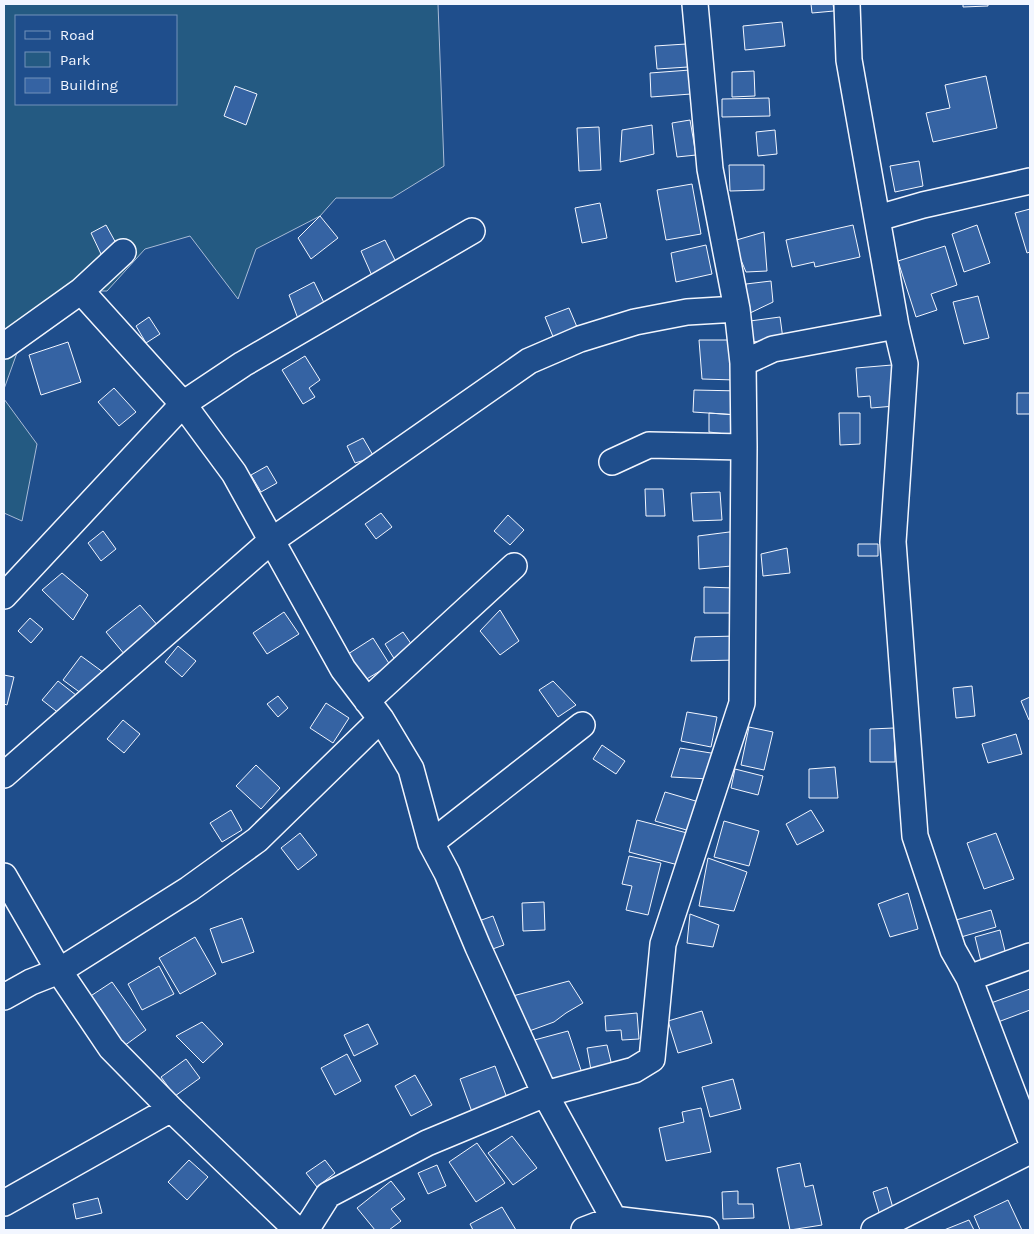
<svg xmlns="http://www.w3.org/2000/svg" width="1034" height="1234" font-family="Karla,sans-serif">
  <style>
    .green { fill: #245a82; stroke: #a8bbd7; fill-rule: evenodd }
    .building { fill: #3563a3; stroke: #f2f6ff }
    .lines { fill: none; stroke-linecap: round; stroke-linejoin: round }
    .street-casing { stroke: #f2f6ff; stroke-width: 28 }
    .street { stroke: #1f4e8c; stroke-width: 25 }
  </style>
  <rect width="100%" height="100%" fill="#1f4e8c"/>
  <path class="green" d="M 4,4 L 438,4 L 444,166 L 392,198 L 336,198 L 320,216 L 256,249 L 238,299 L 190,236 L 145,249 L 107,291 L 62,291 L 32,311 L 4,389 ZM 16,16 L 176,16 L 176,104 L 16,104 Z
    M 4,399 L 37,444 L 22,521 L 4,513 Z"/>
  <path class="building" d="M 811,4 L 833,4 L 834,11 L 812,13 Z
    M 963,4 L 988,4 L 988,6 L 963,7 Z
    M 782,22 L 785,46 L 745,50 L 743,26 Z
    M 686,44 L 688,67 L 657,69 L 655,46 Z
    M 690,70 L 691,94 L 651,97 L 650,73 Z
    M 754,71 L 755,96 L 732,97 L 732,72 Z
    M 986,76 L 997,128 L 933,142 L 926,113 L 950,108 L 945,85 Z
    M 235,86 L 257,94 L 246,125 L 224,116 Z
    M 769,98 L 770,116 L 722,117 L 722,99 Z
    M 690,120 L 696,155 L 677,157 L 672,123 Z
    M 652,125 L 654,154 L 620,162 L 622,130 Z
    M 599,127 L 601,170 L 579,171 L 577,128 Z
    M 775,130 L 777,154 L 758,156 L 756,132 Z
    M 919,161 L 923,186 L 895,192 L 890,166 Z
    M 729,165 L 764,165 L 764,190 L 730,191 Z
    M 692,184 L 701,234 L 666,240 L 657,190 Z
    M 600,203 L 607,238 L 582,243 L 575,208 Z
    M 1030,209 L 1030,252 L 1027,253 L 1015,213 Z
    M 320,216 L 338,238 L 311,259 L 298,238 Z
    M 106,225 L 117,245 L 101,254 L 91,233 Z
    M 853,225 L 860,257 L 815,267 L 814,262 L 792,267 L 786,240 Z
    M 977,225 L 990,263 L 964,272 L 952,234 Z
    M 764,232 L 767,271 L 746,272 L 733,241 Z
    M 385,240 L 396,262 L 373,278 L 361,251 Z
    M 706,245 L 712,274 L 676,282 L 671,253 Z
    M 945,246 L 957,285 L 931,294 L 937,310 L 916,317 L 898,261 Z
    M 771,281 L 773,302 L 748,314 L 746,284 Z
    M 314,282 L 328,311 L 300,324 L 289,295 Z
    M 978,296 L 989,338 L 964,344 L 953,302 Z
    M 569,308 L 580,334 L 556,344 L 545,317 Z
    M 149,317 L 160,334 L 146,343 L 136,326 Z
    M 780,317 L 783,339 L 752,342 L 750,321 Z
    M 699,340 L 737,340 L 735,380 L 702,379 Z
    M 68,342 L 81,382 L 41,395 L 29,355 Z
    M 305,356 L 320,380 L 309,388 L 315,397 L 303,404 L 282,370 Z
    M 892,365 L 895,406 L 871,408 L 870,396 L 858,397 L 856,368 Z
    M 114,388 L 136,412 L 119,426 L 98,402 Z
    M 694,390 L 741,391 L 738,415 L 693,412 Z
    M 1017,393 L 1030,393 L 1030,414 L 1017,414 Z
    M 709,413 L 738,415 L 734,435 L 709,432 Z
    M 839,413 L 860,413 L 860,444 L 840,445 Z
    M 363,438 L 374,457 L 355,463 L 347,446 Z
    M 267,466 L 277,483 L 261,492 L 251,475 Z
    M 645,489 L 663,489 L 665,516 L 646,516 Z
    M 720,492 L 722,520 L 693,521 L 691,493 Z
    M 381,513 L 392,527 L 376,539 L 365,524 Z
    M 508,515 L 524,530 L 510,545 L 494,531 Z
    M 103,531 L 116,549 L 101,561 L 88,543 Z
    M 737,531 L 742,565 L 699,569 L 698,536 Z
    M 858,544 L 878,544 L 878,556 L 858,556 Z
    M 787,548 L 790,573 L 763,576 L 761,554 Z
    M 62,573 L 88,595 L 73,620 L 42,590 Z
    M 704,587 L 735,588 L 734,613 L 704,613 Z
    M 140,605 L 159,627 L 125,655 L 106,632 Z
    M 500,610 L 519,641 L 500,655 L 480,631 Z
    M 284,612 L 299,634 L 267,654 L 253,633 Z
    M 30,618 L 43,629 L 31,643 L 18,631 Z
    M 403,632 L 414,648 L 395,660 L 385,644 Z
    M 738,636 L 738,660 L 691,661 L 695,637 Z
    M 373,638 L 390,665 L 365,680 L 348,654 Z
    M 178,646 L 196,661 L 182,677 L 165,662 Z
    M 81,656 L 107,675 L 89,699 L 63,680 Z
    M 4,675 L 14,677 L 7,705 L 4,704 Z
    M 58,681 L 81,699 L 65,718 L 42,700 Z
    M 553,681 L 576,705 L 558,717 L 539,690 Z
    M 972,686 L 975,716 L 956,718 L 953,688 Z
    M 278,696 L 288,708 L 278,717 L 267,704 Z
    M 1030,697 L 1030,719 L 1029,720 L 1021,701 Z
    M 326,703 L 349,718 L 333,743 L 310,728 Z
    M 687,712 L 717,717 L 711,747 L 681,741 Z
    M 123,720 L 140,734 L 124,753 L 107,739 Z
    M 749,727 L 773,732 L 764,770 L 741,765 Z
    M 894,728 L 895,762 L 870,762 L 870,729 Z
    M 1016,734 L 1022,754 L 988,763 L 982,744 Z
    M 602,745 L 625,761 L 616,774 L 593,759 Z
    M 680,748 L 717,754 L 709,779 L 671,777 Z
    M 256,765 L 280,788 L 261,809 L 236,786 Z
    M 835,767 L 838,798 L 809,798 L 809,769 Z
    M 735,769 L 763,776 L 758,795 L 731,788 Z
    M 665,792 L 699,802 L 690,831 L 655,821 Z
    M 231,810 L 242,830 L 222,842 L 210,823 Z
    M 811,810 L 824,831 L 797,845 L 786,824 Z
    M 637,820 L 691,834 L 682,866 L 629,852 Z
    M 724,821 L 759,831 L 749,866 L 714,857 Z
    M 300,833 L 317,855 L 298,870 L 281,848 Z
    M 996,833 L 1014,879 L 984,889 L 967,843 Z
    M 629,856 L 661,863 L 648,915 L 626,910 L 632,886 L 622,884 Z
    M 708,858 L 747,872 L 734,911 L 699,906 Z
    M 908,893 L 918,929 L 890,937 L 878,904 Z
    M 544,902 L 545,930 L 523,931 L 522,903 Z
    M 991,910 L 996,927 L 961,937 L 956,920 Z
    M 690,914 L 719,925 L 713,947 L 687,943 Z
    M 493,916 L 504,945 L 484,952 L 473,923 Z
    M 242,918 L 254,952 L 222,963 L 210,929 Z
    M 1000,930 L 1006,955 L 981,961 L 975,937 Z
    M 195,937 L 216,974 L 180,994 L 159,958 Z
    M 159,966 L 174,994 L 142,1010 L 128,984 Z
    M 569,981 L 583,1003 L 566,1013 L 554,1022 L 521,1034 L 509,997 Z
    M 112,982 L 146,1030 L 124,1046 L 86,999 Z
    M 1030,989 L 1030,1010 L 998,1022 L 991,1003 Z
    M 702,1011 L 712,1043 L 678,1053 L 668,1021 Z
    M 637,1013 L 639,1039 L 622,1040 L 621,1030 L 606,1031 L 605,1016 Z
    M 202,1022 L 223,1044 L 203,1063 L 176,1036 Z
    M 368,1024 L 378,1044 L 354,1056 L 344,1035 Z
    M 568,1031 L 582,1073 L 541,1083 L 527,1042 Z
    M 607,1045 L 612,1066 L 591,1070 L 587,1048 Z
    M 347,1054 L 361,1081 L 335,1095 L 321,1068 Z
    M 186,1059 L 200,1078 L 175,1096 L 161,1077 Z
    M 495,1066 L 507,1098 L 472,1112 L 460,1079 Z
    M 415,1075 L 432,1105 L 411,1116 L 395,1086 Z
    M 733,1079 L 741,1109 L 710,1117 L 702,1087 Z
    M 701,1108 L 711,1152 L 666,1161 L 659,1128 L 684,1122 L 682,1112 Z
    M 512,1136 L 537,1168 L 513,1185 L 488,1153 Z
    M 477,1143 L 505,1183 L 476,1202 L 449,1162 Z
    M 189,1160 L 208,1177 L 187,1200 L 168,1182 Z
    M 325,1160 L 335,1173 L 317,1187 L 306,1173 Z
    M 800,1163 L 805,1187 L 813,1185 L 822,1225 L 790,1230 L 777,1168 Z
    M 437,1165 L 446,1186 L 428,1194 L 418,1173 Z
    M 391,1181 L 405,1199 L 391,1209 L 401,1221 L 389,1230 L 375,1230 L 357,1208 Z
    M 887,1187 L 895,1215 L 881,1219 L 873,1192 Z
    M 738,1191 L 738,1204 L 753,1204 L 754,1218 L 723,1219 L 722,1192 Z
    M 98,1198 L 102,1213 L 76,1219 L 73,1204 Z
    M 1008,1200 L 1022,1230 L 980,1230 L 974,1216 Z
    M 502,1207 L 516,1230 L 473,1230 L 470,1224 Z
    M 969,1220 L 974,1230 L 944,1230 Z"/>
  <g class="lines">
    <g class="street-casing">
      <path id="street" d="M 847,4 L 849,60 L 896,326 L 905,364 L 893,542 L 915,836 L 953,950 L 969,978 L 1030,1138
        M 878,218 L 923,205 L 1030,181
        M 81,291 L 183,404 L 234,473 L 343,669 L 381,719 L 411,769 L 431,843 L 447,873 L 478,947 L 545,1094 L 620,1230
        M 4,346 L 81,291 L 123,252
        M 743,363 L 773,349 L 896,326
        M 612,462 L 649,445 L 744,447
        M 4,596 L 183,404 L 243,364 L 472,231
        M 367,701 L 514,566
        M 4,775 L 271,541 L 529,361 L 580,339 L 635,322 L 687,312 L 737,309
        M 431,843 L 582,725
        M 4,876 L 59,971 L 111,1048 L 171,1109 L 297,1230
        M 969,978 L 1030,956
        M 4,997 L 31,982 L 59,971 L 189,889 L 257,840 L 381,719
        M 4,1203 L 171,1109
        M 306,1230 L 328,1195 L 427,1143 L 545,1094 L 634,1070 L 652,1059 L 663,944 L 742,703 L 744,447 L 743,363 L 737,309 L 710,169 L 695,4
        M 584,1230 L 613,1219 L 706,1230
        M 874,1230 L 1030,1151"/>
    </g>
    <use href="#street" class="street"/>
  </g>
  <rect width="1034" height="1234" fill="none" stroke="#f2f6ff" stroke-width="10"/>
  <rect x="15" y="15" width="162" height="90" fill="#1f4e8c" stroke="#7391ba"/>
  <rect x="25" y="31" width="25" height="8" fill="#1f4e8c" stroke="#7391ba"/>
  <text x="60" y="40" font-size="15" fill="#f2f6ff">Road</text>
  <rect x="25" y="52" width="25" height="15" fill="#245a82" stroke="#7391ba"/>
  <text x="60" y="65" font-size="15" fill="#f2f6ff">Park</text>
  <rect x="25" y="78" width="25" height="15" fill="#3563a3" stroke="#7391ba"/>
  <text x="60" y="90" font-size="15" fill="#f2f6ff">Building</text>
</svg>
